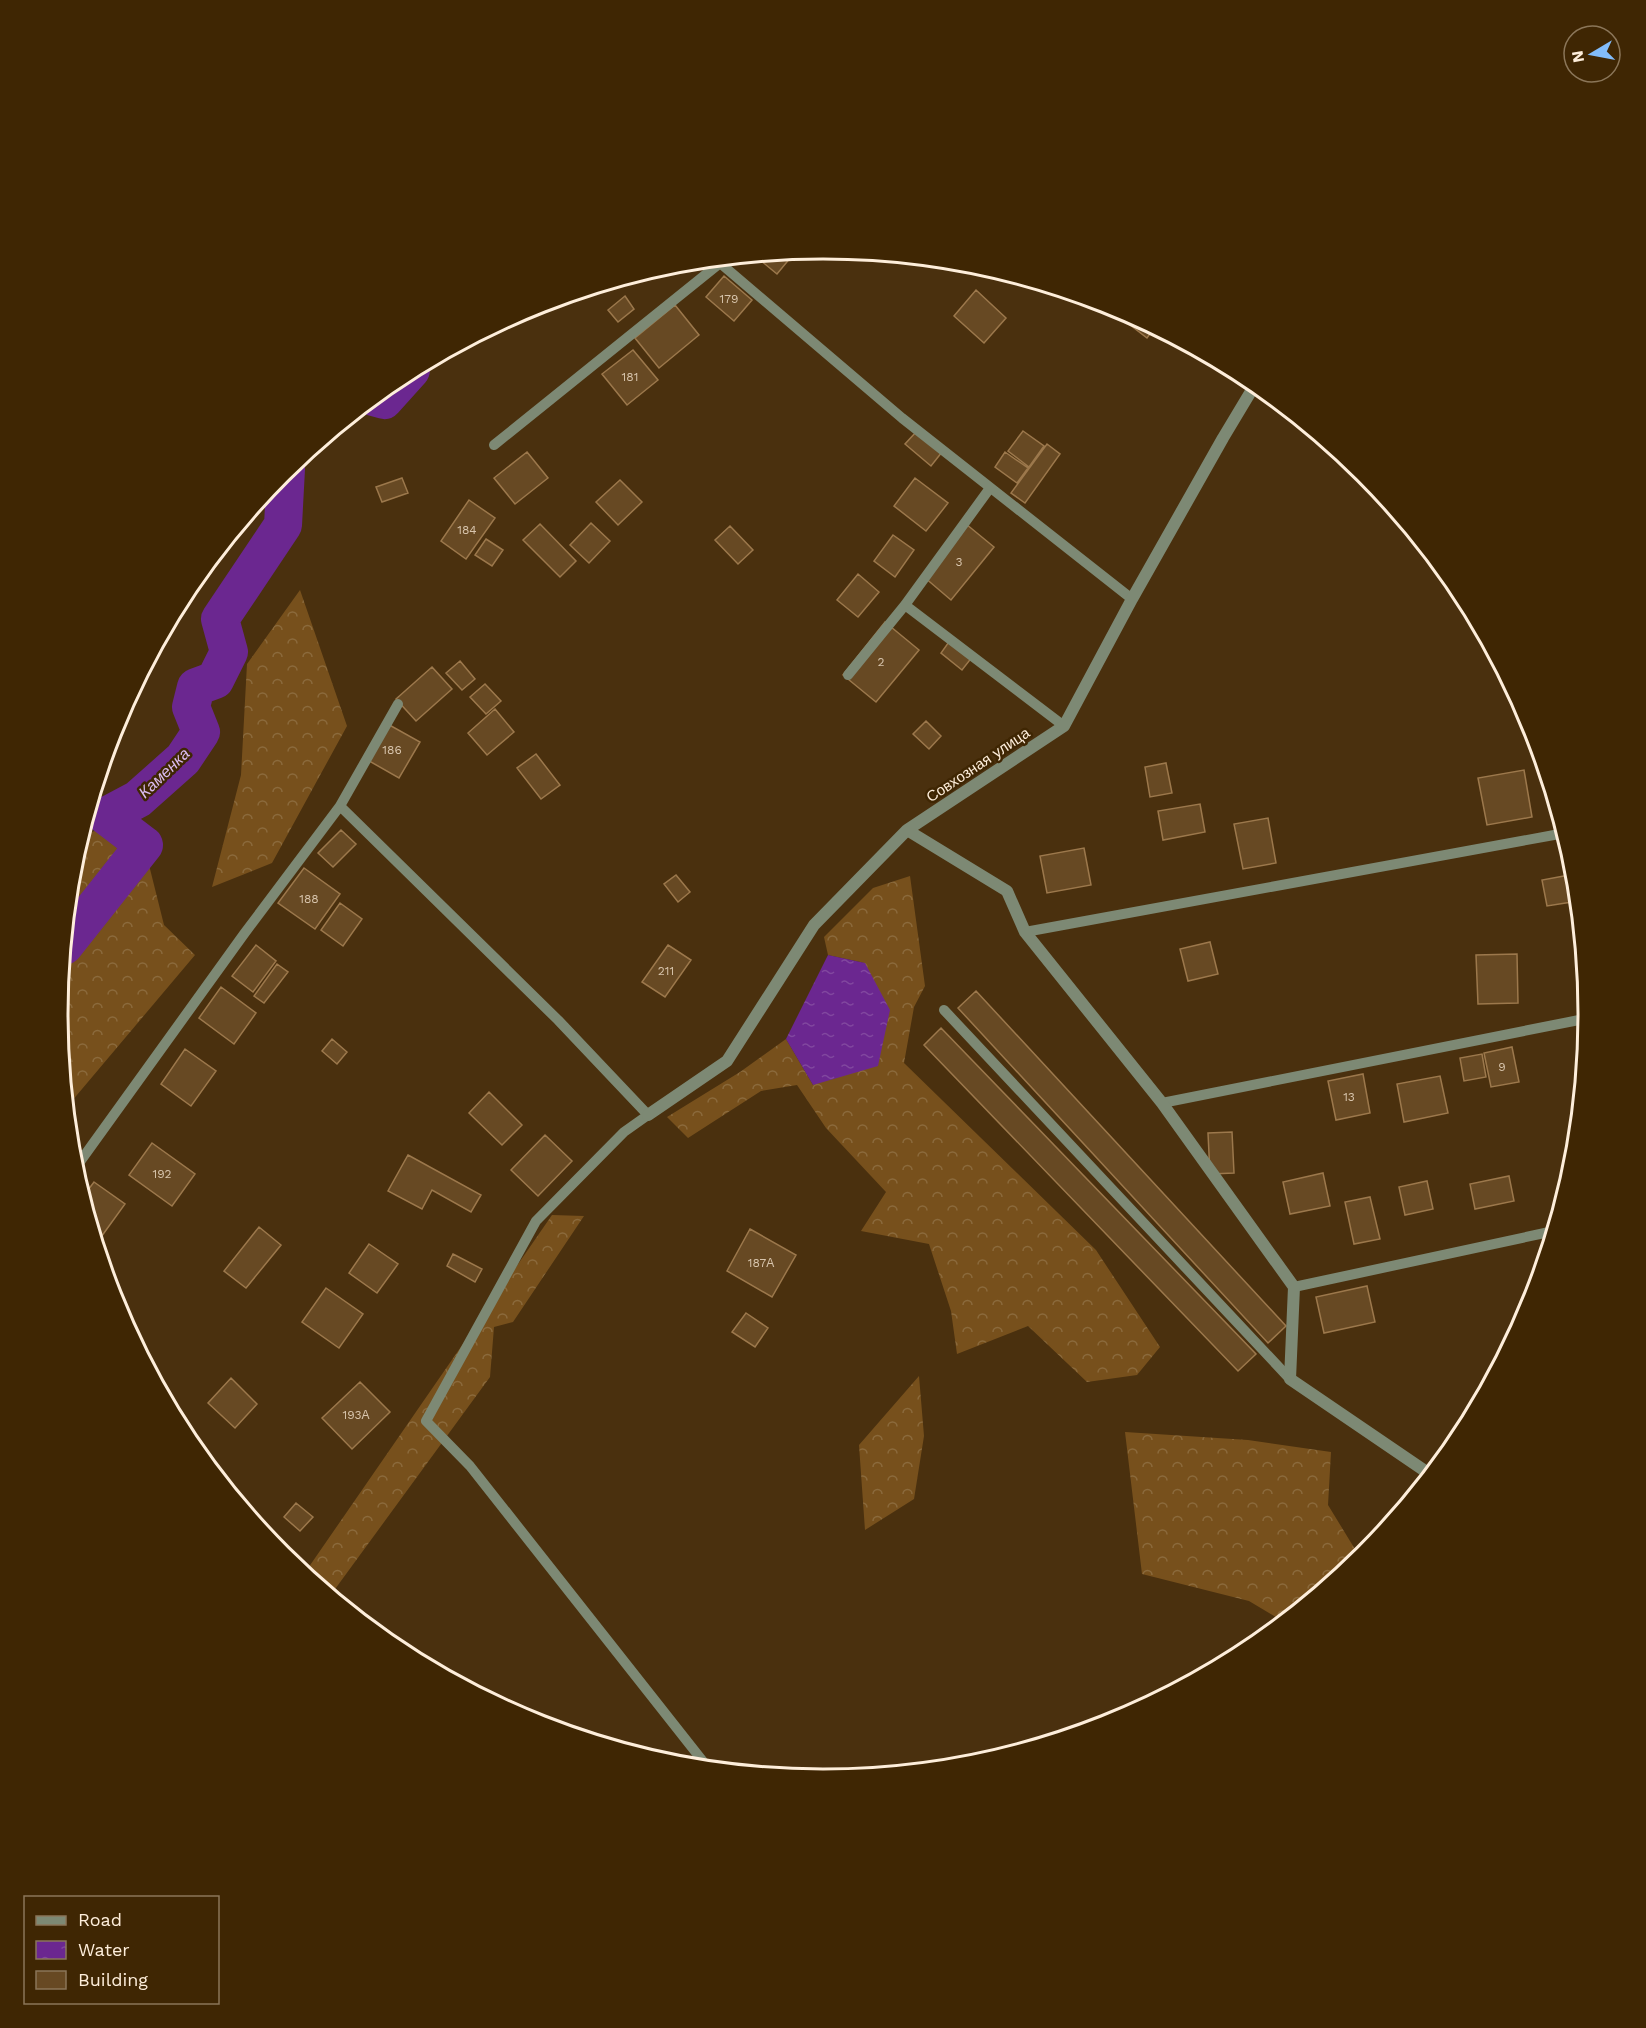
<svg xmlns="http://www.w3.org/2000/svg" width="1646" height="2028" font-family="'Work Sans',sans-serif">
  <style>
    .forest { fill: url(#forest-crowns) }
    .water { fill: url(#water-ripples) }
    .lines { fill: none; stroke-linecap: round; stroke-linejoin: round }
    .river { stroke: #6b2790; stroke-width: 38 }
    .building { fill: #674923; stroke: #9c784c; stroke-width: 1.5 }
    .service { stroke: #7d8974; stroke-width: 10 }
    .minor { stroke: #7d8974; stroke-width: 12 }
    .labels { text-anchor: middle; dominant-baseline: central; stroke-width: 5; stroke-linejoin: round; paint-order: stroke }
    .number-label { font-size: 12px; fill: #d8c5ad }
    .street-label { font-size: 15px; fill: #feeedb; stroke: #3f2603 }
    .water-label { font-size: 16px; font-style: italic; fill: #d9baef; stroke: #3f2603 }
    .rim { fill: none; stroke: #feeedb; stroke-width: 3 }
  </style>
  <defs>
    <pattern id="forest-crowns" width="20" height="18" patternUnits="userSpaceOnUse" patternTransform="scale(1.5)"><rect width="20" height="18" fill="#77501c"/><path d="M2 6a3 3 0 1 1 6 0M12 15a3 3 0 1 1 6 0" fill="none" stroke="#8b6a3c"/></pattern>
    <pattern id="water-ripples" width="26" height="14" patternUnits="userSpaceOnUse" patternTransform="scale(1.5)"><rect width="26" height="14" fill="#6b2790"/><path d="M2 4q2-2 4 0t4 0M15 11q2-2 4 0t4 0" fill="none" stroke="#81479f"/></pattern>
  </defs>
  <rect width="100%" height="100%" fill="#4a300e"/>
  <path class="forest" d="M 300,590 L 347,726 L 272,863 L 212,887 L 241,775 L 247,664 Z
    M 109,826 L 144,845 L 164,925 L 195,955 L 66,1108 L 57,1014 L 72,864 L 80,836 Z
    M 910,876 L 925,986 L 914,1007 L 904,1063 L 1096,1250 L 1160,1347 L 1137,1375 L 1087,1382 L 1028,1326 L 957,1354 L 951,1311 L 929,1244 L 861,1231 L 886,1192 L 826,1128 L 797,1085 L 761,1091 L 688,1138 L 667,1117 L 740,1072 L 786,1039 L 813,1085 L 865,963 L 828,955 L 824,937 L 873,888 Z
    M 552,1215 L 584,1216 L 513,1322 L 494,1327 L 490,1377 L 330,1596 L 304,1574 Z
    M 919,1376 L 924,1436 L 914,1499 L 865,1530 L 859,1445 Z
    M 1125,1432 L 1248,1440 L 1331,1452 L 1328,1505 L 1361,1559 L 1284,1622 L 1249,1601 L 1142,1574 Z"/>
  <path class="water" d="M 828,955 L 865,963 L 890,1010 L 878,1066 L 813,1085 L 786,1039 Z"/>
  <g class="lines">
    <path class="river" d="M 373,397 L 384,400 L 411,370
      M 64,946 L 144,845 L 106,816 L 138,799 L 183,759 L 201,732 L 191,707 L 196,687 L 215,680 L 229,652 L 220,619 L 283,525 L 286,469"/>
  </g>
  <path class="building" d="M 796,251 L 777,274 L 754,255 Z
    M 724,276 L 752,300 L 734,321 L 706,297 Z
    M 976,290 L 1006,318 L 984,343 L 954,316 Z
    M 625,296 L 634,309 L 618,322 L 608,310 Z
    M 675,305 L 699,335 L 659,368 L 635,338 Z
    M 1135,316 L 1155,327 L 1147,338 L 1129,324 Z
    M 633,350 L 658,380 L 627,405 L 602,374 Z
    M 917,431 L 942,452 L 931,466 L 905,444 Z
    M 1023,431 L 1044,446 L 1029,467 L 1008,451 Z
    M 1047,444 L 1060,454 L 1025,503 L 1011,493 Z
    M 527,452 L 548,478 L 515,504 L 494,478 Z
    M 1005,452 L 1028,468 L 1017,483 L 995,467 Z
    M 402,478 L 408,493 L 382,502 L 376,487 Z
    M 915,478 L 948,503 L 926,531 L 894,506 Z
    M 620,480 L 642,502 L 618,525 L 596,502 Z
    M 469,500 L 495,518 L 466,559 L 441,541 Z
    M 591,523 L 610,541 L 589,563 L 570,545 Z
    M 540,524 L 576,561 L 560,577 L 523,540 Z
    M 966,524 L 994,547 L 951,600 L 924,577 Z
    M 730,526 L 753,550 L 738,564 L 715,540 Z
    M 893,535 L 914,550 L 895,577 L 874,561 Z
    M 486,539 L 503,550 L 492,566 L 475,555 Z
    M 858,574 L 879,592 L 858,617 L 837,600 Z
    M 885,622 L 919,650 L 876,702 L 843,675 Z
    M 951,639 L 973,656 L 962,670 L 941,653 Z
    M 460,661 L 475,679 L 462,690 L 446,673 Z
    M 432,667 L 452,689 L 416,721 L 396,699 Z
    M 485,684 L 501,701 L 486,714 L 470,697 Z
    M 495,709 L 514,732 L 487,755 L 468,733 Z
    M 926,721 L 941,736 L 929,749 L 913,734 Z
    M 384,722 L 420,742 L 399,778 L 364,758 Z
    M 536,754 L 560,785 L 541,799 L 517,768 Z
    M 1166,763 L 1172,793 L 1150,797 L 1145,767 Z
    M 1524,770 L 1532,817 L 1487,825 L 1478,778 Z
    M 1200,804 L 1205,832 L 1163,840 L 1158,811 Z
    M 1268,818 L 1276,863 L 1243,869 L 1234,824 Z
    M 341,830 L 356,844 L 333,867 L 318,853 Z
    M 1084,848 L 1091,885 L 1047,893 L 1040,856 Z
    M 304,868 L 340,894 L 315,929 L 278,903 Z
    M 1575,874 L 1578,901 L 1547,906 L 1542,880 Z
    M 676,875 L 690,892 L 678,902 L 664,884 Z
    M 340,903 L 362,919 L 343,946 L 321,930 Z
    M 1210,942 L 1218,974 L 1188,981 L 1180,949 Z
    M 256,945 L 276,961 L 253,992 L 232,976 Z
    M 668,945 L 691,960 L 665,997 L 642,982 Z
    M 1517,954 L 1518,1003 L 1478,1004 L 1476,955 Z
    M 277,964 L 288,972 L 264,1003 L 254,996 Z
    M 221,987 L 256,1013 L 234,1044 L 199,1018 Z
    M 976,991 L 1286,1326 L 1268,1343 L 958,1008 Z
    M 941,1028 L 1256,1354 L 1238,1371 L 924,1045 Z
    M 332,1039 L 347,1052 L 337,1064 L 322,1051 Z
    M 1512,1047 L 1519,1082 L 1491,1087 L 1484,1053 Z
    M 185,1049 L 216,1071 L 191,1106 L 161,1084 Z
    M 1482,1054 L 1486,1077 L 1464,1081 L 1460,1058 Z
    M 1363,1074 L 1370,1113 L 1336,1120 L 1328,1081 Z
    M 1440,1076 L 1448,1113 L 1404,1122 L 1397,1084 Z
    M 489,1092 L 522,1125 L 502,1145 L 469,1113 Z
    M 1232,1132 L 1234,1173 L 1210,1174 L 1208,1133 Z
    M 545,1135 L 572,1161 L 538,1196 L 511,1170 Z
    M 152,1143 L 195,1174 L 172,1206 L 129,1175 Z
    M 408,1155 L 481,1195 L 471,1212 L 432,1190 L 422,1209 L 388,1191 Z
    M 1323,1173 L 1330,1206 L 1290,1214 L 1283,1182 Z
    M 1509,1176 L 1514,1201 L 1475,1209 L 1470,1184 Z
    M 1427,1181 L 1433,1209 L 1405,1215 L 1399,1187 Z
    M 94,1182 L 125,1204 L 96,1244 L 82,1198 Z
    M 1370,1197 L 1380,1239 L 1354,1244 L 1345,1202 Z
    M 259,1227 L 281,1245 L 246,1288 L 224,1271 Z
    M 750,1229 L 796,1255 L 772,1297 L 727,1271 Z
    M 369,1244 L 398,1264 L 377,1293 L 349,1273 Z
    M 453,1254 L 482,1269 L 475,1282 L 447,1266 Z
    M 1367,1286 L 1375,1322 L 1324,1333 L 1316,1297 Z
    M 326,1288 L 363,1314 L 339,1348 L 302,1322 Z
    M 746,1313 L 768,1328 L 755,1347 L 732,1332 Z
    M 231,1378 L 257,1404 L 235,1428 L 208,1403 Z
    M 360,1382 L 390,1412 L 352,1449 L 322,1418 Z
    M 296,1503 L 313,1517 L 300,1531 L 284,1517 Z"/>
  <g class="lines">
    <path class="service" d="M 494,445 L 720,263 L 902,418 L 1132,599
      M 905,605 L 1064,726
      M 848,675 L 905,605 L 990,488
      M 340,806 L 398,704
      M 1025,932 L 1565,833
      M 944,1010 L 1290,1379
      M 1162,1103 L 1589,1018
      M 74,1170 L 244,934 L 340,806 L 558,1020 L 648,1115 L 624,1132 L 536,1221 L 426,1421 L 470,1466 L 709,1769
      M 1294,1287 L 1554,1231"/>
    <path class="minor" d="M 907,830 L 1007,891 L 1025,932 L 1162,1103 L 1294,1287 L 1290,1379 L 1431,1475
      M 648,1115 L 727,1061 L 814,925 L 907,830 L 1064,726 L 1132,599 L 1223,438 L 1256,383"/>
  </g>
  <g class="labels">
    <g class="number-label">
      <text x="729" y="299">179</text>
      <text x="630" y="377">181</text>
      <text x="467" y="530">184</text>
      <text x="959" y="562">3</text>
      <text x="881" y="662">2</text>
      <text x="392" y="750">186</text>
      <text x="309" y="899">188</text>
      <text x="666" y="971">211</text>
      <text x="1502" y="1067">9</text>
      <text x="1349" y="1097">13</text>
      <text x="162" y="1174">192</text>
      <text x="761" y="1263">187А</text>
      <text x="356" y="1415">193А</text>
    </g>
    <g class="street-label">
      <text transform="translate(978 765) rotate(-34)">Совхозная улица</text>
    </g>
    <g class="water-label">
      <text transform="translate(164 773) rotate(-44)">Каменка</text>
    </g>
  </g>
  <path d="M0 0H1646V2028H0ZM68 1014a755 755 0 1 1 1510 0a755 755 0 1 1-1510 0Z" fill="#3f2603" fill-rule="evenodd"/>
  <path class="rim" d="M68 1014a755 755 0 1 1 1510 0a755 755 0 1 1-1510 0Z"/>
  <rect x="24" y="1896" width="195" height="108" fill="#3f2603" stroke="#8b7659" stroke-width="1.5"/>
  <rect x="36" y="1916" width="30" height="9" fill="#7d8974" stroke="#8b7659" stroke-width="1.5"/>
  <text x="78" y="1926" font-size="18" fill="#feeedb">Road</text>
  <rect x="36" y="1941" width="30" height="18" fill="url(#water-ripples)" stroke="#8b7659" stroke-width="1.5"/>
  <text x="78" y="1956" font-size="18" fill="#feeedb">Water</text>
  <rect x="36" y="1971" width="30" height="18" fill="#674923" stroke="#8b7659" stroke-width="1.5"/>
  <text x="78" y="1986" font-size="18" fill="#feeedb">Building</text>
  <g transform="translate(1592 54) rotate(260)"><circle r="28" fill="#3f2603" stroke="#8b7659" stroke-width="1.5"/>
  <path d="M0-4.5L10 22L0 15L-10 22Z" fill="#82bcfa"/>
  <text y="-9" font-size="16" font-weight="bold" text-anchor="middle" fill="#feeedb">N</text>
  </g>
</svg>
